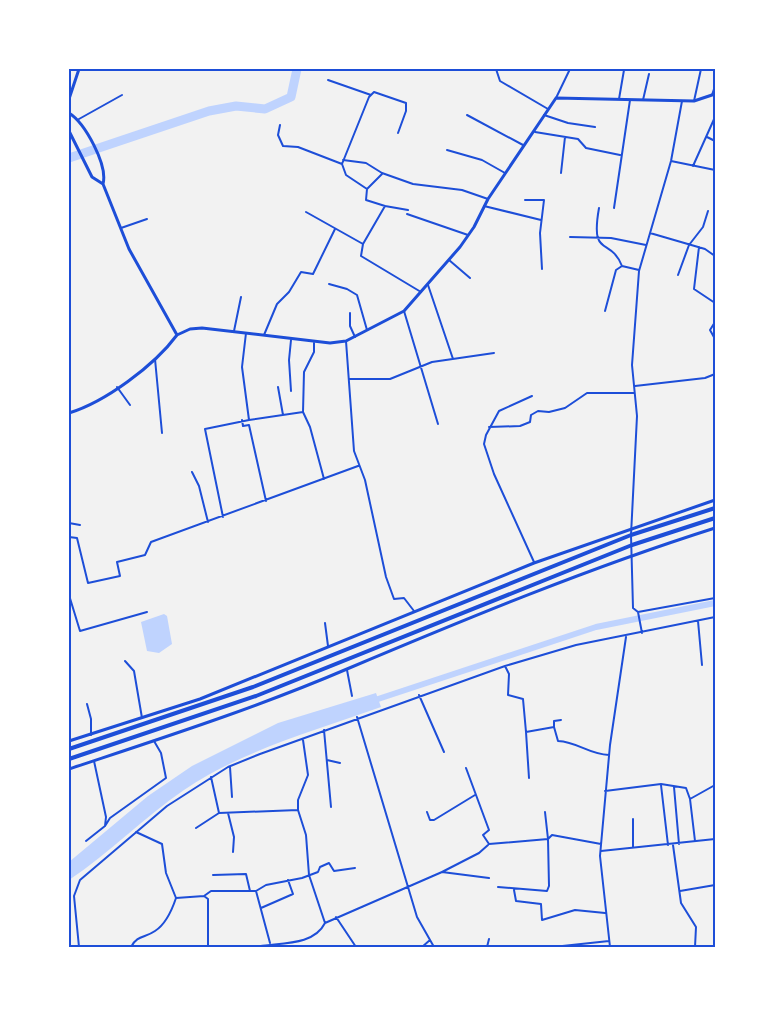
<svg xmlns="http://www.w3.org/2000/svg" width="784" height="1016" font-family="Karla,sans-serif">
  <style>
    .water { fill: #bfd3fe }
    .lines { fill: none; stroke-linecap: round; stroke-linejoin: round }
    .canal { stroke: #bfd3fe; stroke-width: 6 }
    .river { stroke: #bfd3fe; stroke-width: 9 }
    .minor { stroke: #1d4ed8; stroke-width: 2 }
    .tertiary { stroke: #1d4ed8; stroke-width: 3 }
    .secondary { stroke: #1d4ed8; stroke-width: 3 }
    .trunk { stroke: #1d4ed8; stroke-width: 4 }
    .neatline { fill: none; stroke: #1d4ed8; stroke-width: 2 }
  </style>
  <rect width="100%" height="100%" fill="#f2f2f2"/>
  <path class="water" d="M 164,614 L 167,616 L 172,644 L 159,653 L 147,651 L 141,622 Z
    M 376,693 L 381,707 C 314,731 243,750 184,790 C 144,817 110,853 69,880 L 69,862 L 148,796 L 192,766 L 278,723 Z"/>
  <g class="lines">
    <path class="canal" d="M 372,701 L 596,627 L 715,603"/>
    <path class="river" d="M 69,158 L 209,111 L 236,106 L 265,109 L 291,97 L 297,69"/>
    <path class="minor" d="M 496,69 L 500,81 L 548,109
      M 328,80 L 371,95
      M 712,95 L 715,86
      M 556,98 L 570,69
      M 619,99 L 624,70
      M 643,100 L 649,74
      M 682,101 L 671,161 L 639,271 L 632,365 L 637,416 L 631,535 L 633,608 L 638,612 L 715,598
      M 694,101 L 701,69
      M 467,115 L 523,145
      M 544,115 L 568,123 L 595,127
      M 79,119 L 122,95
      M 280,125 L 278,135 L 283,146 L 298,147 L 342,164 L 346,175 L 367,189 L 366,200 L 385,206 L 363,244 L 361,256 L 421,292
      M 535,132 L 578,139 L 586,148 L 620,155
      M 707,137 L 715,141
      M 447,150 L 482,160 L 505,173
      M 343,160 L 366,163 L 382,173 L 413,184 L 462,190 L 488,199
      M 671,161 L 715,170
      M 342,164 L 369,97 L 374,92 L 406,103 L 406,111 L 398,133
      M 693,166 L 715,117
      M 561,173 L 565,137
      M 367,189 L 382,174
      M 525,200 L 544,200 L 540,233 L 542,269
      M 385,206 L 408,210
      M 484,206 L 541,220
      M 599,208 C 590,259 610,236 622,266 L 639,270
      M 614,208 L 630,100
      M 306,212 L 363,244
      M 407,214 L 468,235
      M 121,228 L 147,219
      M 650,233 L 705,249 L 715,256
      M 570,237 L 611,238 L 646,245
      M 699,247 L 694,289 L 715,303
      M 449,260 L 470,278
      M 678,275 L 689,245 L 703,227 L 708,211
      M 329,284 L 347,289 L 357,295 L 367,330
      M 428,285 L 453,359
      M 404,311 L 438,424
      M 605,311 L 616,270 L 622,266
      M 350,313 L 350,326 L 355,337
      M 715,322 L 710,330 L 715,339
      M 234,331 L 241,297
      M 264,335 L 277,304 L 289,292 L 301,272 L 313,274 L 335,229
      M 346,341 L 354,451 L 365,480 L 386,577 L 394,599 L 404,598 L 414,611
      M 155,359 L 162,433
      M 349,379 L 390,379 L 432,362 L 494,353
      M 635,386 L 705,378 L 715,374
      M 117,387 L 130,405
      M 278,387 L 283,415
      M 291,391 L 289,360 L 291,340
      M 532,396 L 499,411 L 486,435 L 484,444 L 494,474 L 534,562
      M 303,412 L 310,427 L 324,479
      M 242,420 L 243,426 L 249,425 L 266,501
      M 249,420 L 303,412 L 304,372 L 314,352 L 314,343
      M 489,427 L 520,426 L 530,422 L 531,415 L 538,411 L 549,412 L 565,408 L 587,393 L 634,393
      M 192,472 L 199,486 L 208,522
      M 223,517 L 205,429 L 249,420 L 242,367 L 246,333
      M 69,523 L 80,525
      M 69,537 L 77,538 L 88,583 L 120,576 L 117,562 L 145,555 L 151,542 L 358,466
      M 69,595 L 80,631 L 147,612
      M 638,612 L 642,633
      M 698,621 L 702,665
      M 325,623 L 328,646
      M 125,661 L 134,671 L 142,718
      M 505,666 L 509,674 L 508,695 L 523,699 L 526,732 L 554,727 L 554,721 L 561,720
      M 347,670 L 352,696
      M 419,695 L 444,752
      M 87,704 L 91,719 L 91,735
      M 357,717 L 417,917 L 434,947
      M 554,727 L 558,741 C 578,742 588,754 609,755
      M 324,730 L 331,807
      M 526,732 L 529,778
      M 303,740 L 308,775 L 298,800 L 298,810 L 306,835 L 309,875 L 325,923
      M 327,760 L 340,763
      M 230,767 L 232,797
      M 466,768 L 489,830 L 483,835 L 489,844 L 548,839 L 545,812
      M 211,777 L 219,813 L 298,810
      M 661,785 L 668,845
      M 674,787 L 679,844
      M 605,791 L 661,784 L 686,788 L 690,799
      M 427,812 L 430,820 L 434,820 L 475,795
      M 228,813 L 234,837 L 233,852
      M 633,819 L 633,847
      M 105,826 L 110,818 L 166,778 L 161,753 L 154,741
      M 196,828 L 219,813
      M 136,832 L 162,844 L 166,873 L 176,898 L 204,896 L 208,899 L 208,947
      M 86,841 L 105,826 L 106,817 L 94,761
      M 695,841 L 690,799 L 715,785
      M 673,845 L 681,903 L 696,927 L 695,947
      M 601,851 L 715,839
      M 442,872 L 479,853 L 488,845
      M 213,875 L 246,874 L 250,891
      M 498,887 L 547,891 L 549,886 L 548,839 L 552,835 L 601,844
      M 514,890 L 516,901 L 541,904 L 542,920 L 575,910 L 605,913
      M 256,891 L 270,943
      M 680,891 L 715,885
      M 204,896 L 211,891 L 256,891 L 266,885 L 302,878 L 318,872 L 320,867 L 329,863 L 334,871 L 355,868
      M 261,908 L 293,894 L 288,880
      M 336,917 L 356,947
      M 79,947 L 74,896 L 80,880 L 167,806 L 228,767 L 260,754 L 505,666 L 576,645 L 715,617
      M 131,947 C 137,935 145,938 155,931 C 166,924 172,910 176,898
      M 254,947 C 278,942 313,947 325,923 L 442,872 L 489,878
      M 422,947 L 430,940
      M 487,947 L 489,939
      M 553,947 L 609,941
      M 610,947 L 600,856 L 610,745 L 626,637"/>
    <path class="tertiary" d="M 69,741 L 200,699 L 534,563 L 715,500
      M 69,769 C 162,738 256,708 347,669 C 468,618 589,568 715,528"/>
    <path class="secondary" d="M 69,99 L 79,69
      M 69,113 C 85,123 108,165 103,184
      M 69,131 L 92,177 L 103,184 L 129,249 L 177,335 C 154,366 105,402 69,413
      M 177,335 L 190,329 L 202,328 L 330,343 L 346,341 L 404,311 L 460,247 L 474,227 L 488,199 L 556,98 L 694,101 L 715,94"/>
    <path class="trunk" d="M 69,749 L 253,687 L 631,535 L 715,508
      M 69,759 L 256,696 L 632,545 L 715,518"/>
  </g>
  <rect width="784" height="1016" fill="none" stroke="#ffffff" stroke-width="141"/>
  <rect x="70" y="70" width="644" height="876" class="neatline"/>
</svg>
